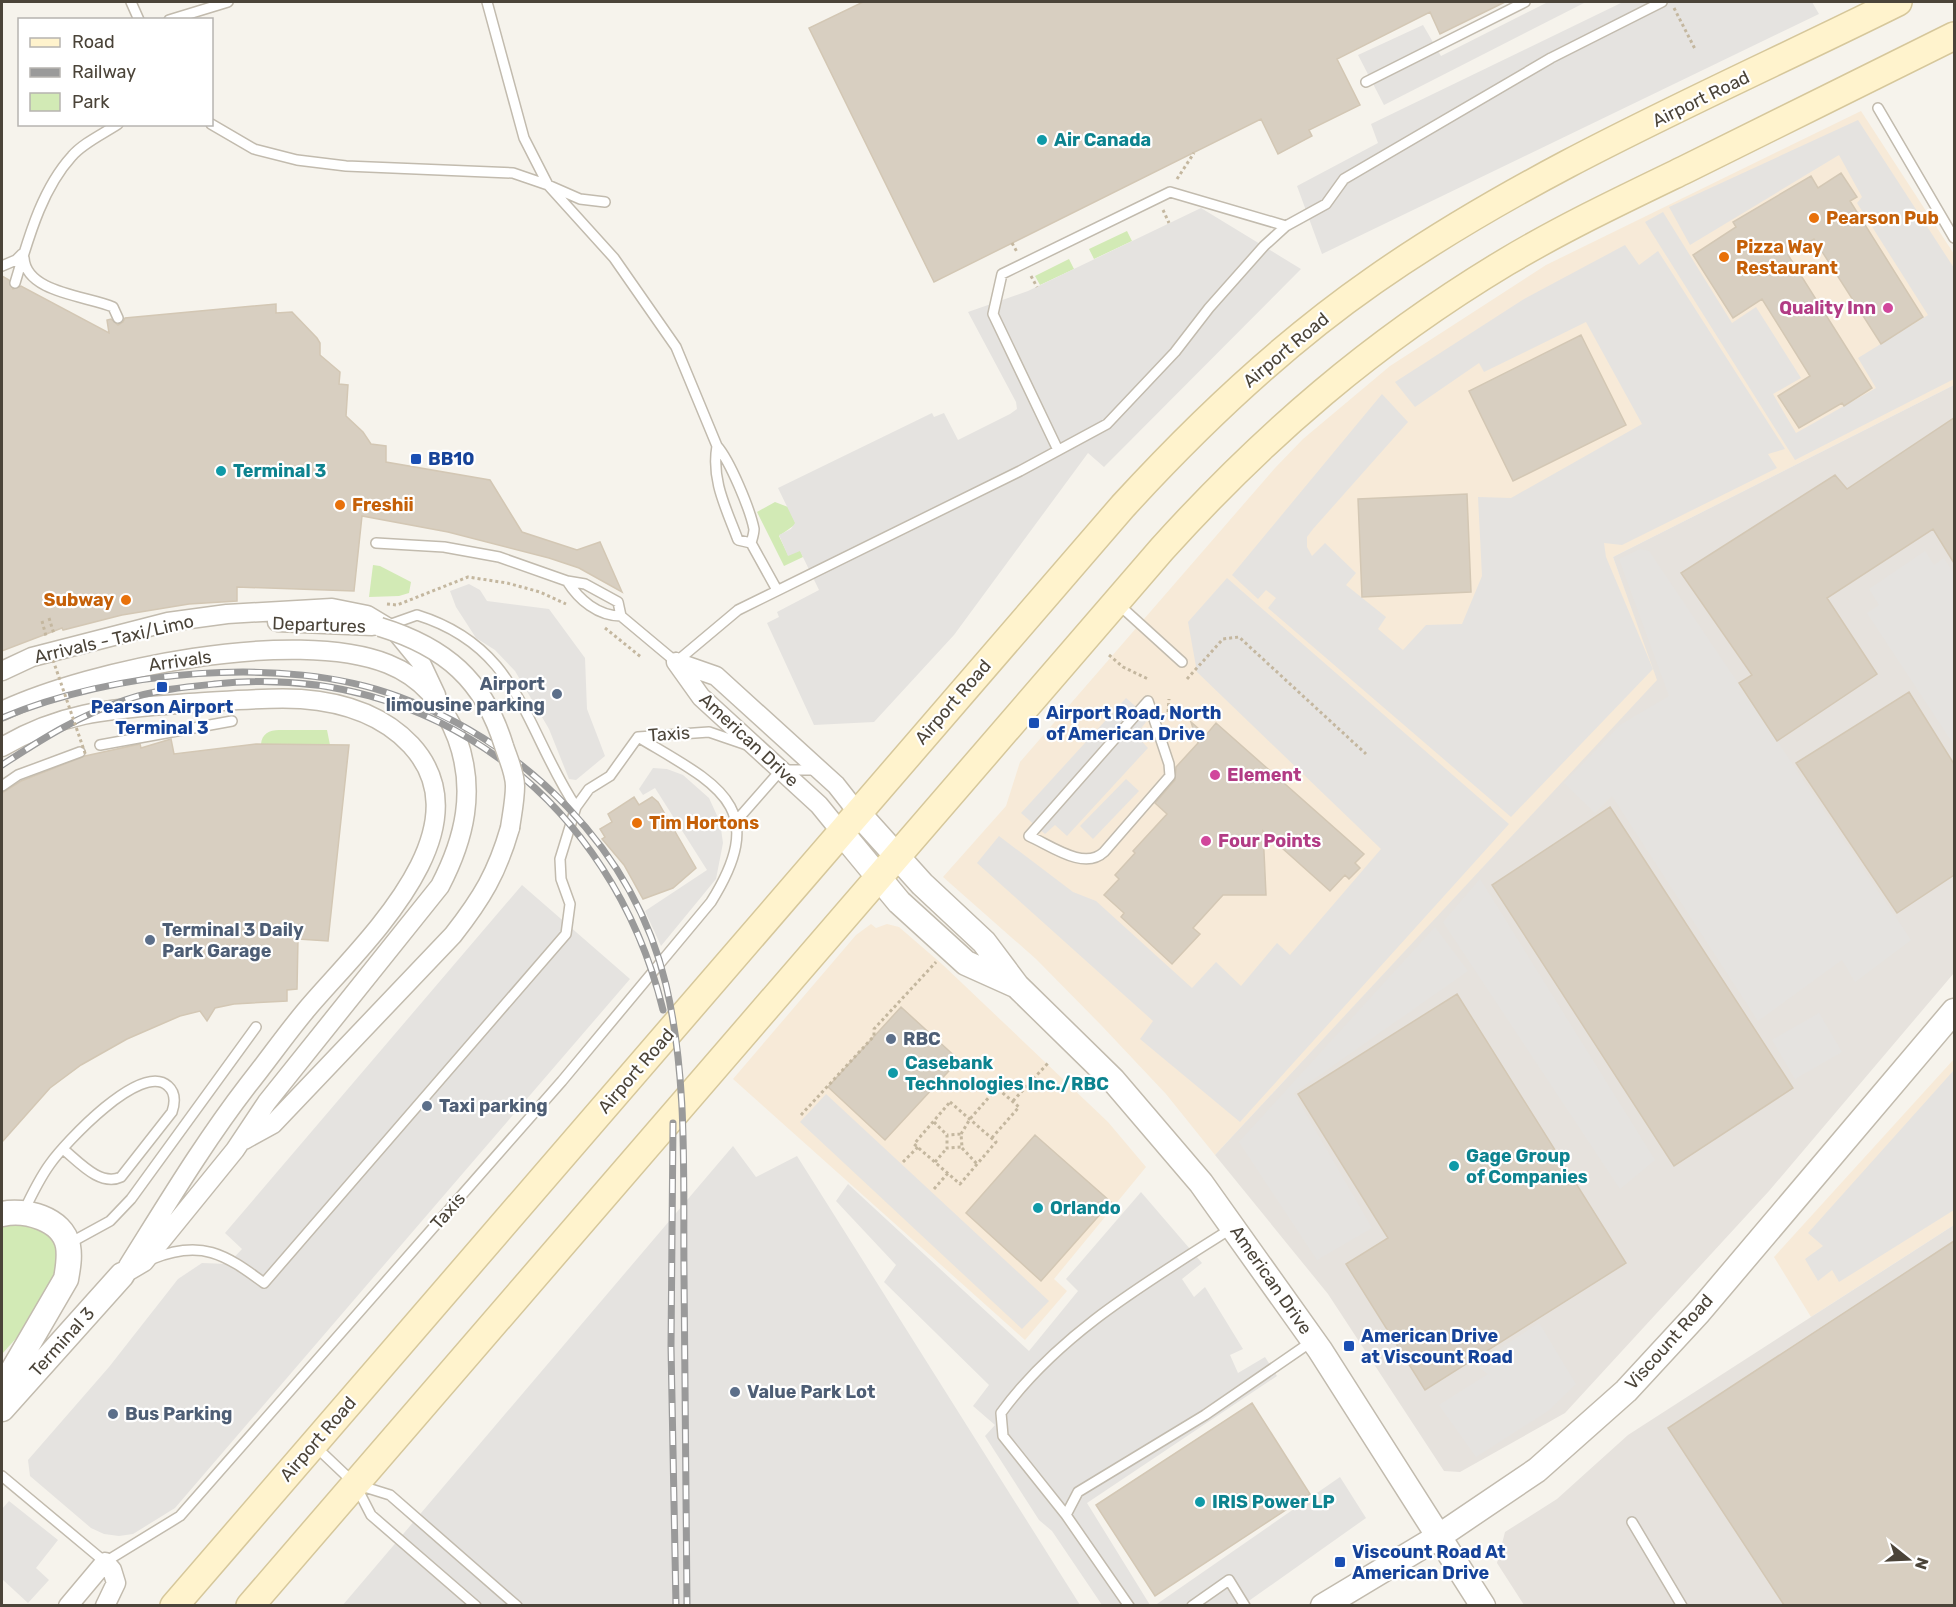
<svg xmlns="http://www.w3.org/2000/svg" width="1956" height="1607" font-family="Rubik,sans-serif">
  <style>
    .commercial { fill: #f7ead8 }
    .industrial { fill: #e6e2dd }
    .green { fill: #d2eab5 }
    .parking { fill: #e5e3e0 }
    .building { fill: #d8cfc1; stroke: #d3c7b4; stroke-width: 1.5 }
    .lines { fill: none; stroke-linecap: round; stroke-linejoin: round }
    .service-casing { stroke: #c2bbae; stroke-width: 12 }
    .minor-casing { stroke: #c2bbae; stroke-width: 21 }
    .tertiary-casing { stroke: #c2bbae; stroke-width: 27 }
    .secondary-casing { stroke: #d6c79b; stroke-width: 30 }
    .path { stroke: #c4b79f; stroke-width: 3; stroke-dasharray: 3 3; stroke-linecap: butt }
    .service { stroke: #fff; stroke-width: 9 }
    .minor { stroke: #fff; stroke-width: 18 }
    .tertiary { stroke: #fff; stroke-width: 24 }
    .secondary { stroke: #fff3cd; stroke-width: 27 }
    .rail-casing { stroke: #9a9a9a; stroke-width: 7 }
    .rail { stroke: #fff; stroke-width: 4.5; stroke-dasharray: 14; stroke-linecap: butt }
    .minor-bridge-casing { stroke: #c2bbae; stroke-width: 21; stroke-linecap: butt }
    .path-bridge { stroke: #c4b79f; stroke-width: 3; stroke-dasharray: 3 3; stroke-linecap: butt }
    .minor-bridge { stroke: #fff; stroke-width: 18 }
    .culture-dot { fill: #0f9aa8; stroke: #fff; stroke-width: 2 }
    .food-dot { fill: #e8710a; stroke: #fff; stroke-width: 2 }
    .hotel-dot { fill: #d1479c; stroke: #fff; stroke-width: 2 }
    .transit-dot { fill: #1a4fb4; stroke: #fff; stroke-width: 2 }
    .service-dot { fill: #5c6f8a; stroke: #fff; stroke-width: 2 }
    .labels { text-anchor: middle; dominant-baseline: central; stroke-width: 4.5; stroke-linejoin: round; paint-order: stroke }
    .street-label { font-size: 18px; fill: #4b4439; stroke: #fff }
    .culture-label { font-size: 18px; font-weight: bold; fill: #0d838f; stroke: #fff; text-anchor: start }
    .food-label { font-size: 18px; font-weight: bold; fill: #c56008; stroke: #fff; text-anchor: start }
    .hotel-label { font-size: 18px; font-weight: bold; fill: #b23c85; stroke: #fff; text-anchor: start }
    .transit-label { font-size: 18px; font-weight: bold; fill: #164399; stroke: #fff; text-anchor: start }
    .service-label { font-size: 18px; font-weight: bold; fill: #4e5e75; stroke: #fff; text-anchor: start }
  </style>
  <rect width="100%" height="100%" fill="#f6f3ec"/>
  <path class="commercial" d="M 1861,111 L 1954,254 L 1954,385 L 1613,557 L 1658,680 L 1215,1155 L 1166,1094 L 1101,1025 L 1036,959 L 943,877 L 1006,806 L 1020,762 L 1275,468 L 1303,439 L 1390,366 L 1546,265 Z
    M 871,924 L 876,928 L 887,924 L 899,927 L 943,965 L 1108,1122 L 1146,1167 L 1054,1279 L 1067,1291 L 1025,1340 L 733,1079 L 856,935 Z
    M 1954,1059 L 1954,1225 L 1811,1317 L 1774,1257 Z"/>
  <path class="industrial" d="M 1954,385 L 1954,973 L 1769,1191 L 1565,1413 L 1460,1472 L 1444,1471 L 1328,1294 L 1215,1155 L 1657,680 L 1613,557 Z
    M 1954,1225 L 1954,1605 L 1524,1605 L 1497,1563 L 1505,1532 L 1557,1499 L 1628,1435 Z"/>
  <path class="green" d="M 1127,231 L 1132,241 L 1094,259 L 1089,249 Z
    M 1069,259 L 1074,269 L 1040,285 L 1035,276 Z
    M 775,502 L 788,507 L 796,524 L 779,536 L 788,555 L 800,550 L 803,557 L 784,566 L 757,512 Z
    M 373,565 L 380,566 L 411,582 L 409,593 L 399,596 L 369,597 Z
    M 279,730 L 327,730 L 330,745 L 261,744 C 262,734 269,730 279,730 Z
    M 6,1223 C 15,1224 30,1222 38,1226 C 94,1256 26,1328 2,1354 L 2,1226 Z"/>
  <path class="parking" d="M 1548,2 L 1586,2 L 1384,105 L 1358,55 L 1423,25 L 1441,56 Z
    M 1623,2 L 1812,2 L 1819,14 L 1322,254 L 1297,186 L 1378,143 L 1371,124 Z
    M 1858,120 L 1954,268 L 1954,379 L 1795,460 L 1645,222 L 1663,212 L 1732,323 L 1756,307 L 1801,378 L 1773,394 L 1796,433 L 1876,388 L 1858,358 L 1928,315 L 1857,203 L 1862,197 L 1839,155 L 1690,245 L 1669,207 Z
    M 1201,208 L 1301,269 L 1104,467 L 1088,453 L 954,635 L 874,722 L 814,725 L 767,623 L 779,617 L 777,612 L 819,590 L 800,551 L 788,556 L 779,535 L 791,529 L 795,523 L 778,488 L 932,413 L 934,417 L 944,413 L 958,440 L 1010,414 L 1017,409 L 1016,402 L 968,312 L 1028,291 Z
    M 1625,245 L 1639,265 L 1658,251 L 1785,449 L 1768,454 L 1777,468 L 1622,545 L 1604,543 L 1606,557 L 1653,669 L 1511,817 L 1268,608 L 1276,598 L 1266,590 L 1258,599 L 1232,575 L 1382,394 L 1408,422 L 1313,529 L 1307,537 L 1307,547 L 1312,556 L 1325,543 L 1356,573 L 1346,585 L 1386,617 L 1378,629 L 1403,650 L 1426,625 L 1462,624 L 1482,576 L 1478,497 L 1511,498 L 1642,424 L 1586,322 L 1484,372 L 1479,363 L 1415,407 L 1395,382 L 1524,299 Z
    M 1640,549 L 1649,551 L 1911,940 L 1855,982 L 1842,960 L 1758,1021 L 1612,796 L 1595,813 L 1564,783 L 1620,725 L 1669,696 L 1619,559 Z
    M 1925,551 L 1934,565 L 1944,558 L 1954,574 L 1954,745 L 1867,613 L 1879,605 L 1869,589 Z
    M 1227,578 L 1509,824 L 1240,1122 L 1140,1039 L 1153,1021 L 977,863 L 999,836 L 1073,892 L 1096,901 L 1192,988 L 1216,962 L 1241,986 L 1277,943 L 1290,955 L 1381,849 L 1197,672 L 1188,622 Z
    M 469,584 L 480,590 L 487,601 L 549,609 L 585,658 L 587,709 L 605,756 L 576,780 L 569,779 L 549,729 L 515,671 L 495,650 L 476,638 L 456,607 L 450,591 Z
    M 1126,698 L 1149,718 L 1136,735 L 1148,748 L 1067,836 L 1055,825 L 1045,834 L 1021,813 Z
    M 653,768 L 667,769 L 683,775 L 709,798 L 720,822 L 723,843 L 716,879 L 661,946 L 645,911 L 707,870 L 655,788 L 643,795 L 639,789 Z
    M 1126,779 L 1139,791 L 1093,839 L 1080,826 Z
    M 1480,879 L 1655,1160 L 1620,1189 L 1443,922 Z
    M 522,885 L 630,979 L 175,1508 L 133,1534 L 119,1536 L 104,1534 L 91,1528 L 30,1476 L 28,1460 L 109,1367 L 178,1279 L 202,1263 L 228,1264 L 242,1249 L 225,1233 Z
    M 1435,927 L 1468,971 L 1294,1093 L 1372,1228 L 1317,1260 L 1239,1142 Z
    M 1819,1013 L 1842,1052 L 1795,1079 L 1772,1040 Z
    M 1954,1070 L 1954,1210 L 1839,1282 L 1832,1270 L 1818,1281 L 1805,1259 L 1823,1246 L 1808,1233 Z
    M 826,1094 L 1049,1301 L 1022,1329 L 800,1122 Z
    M 733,1146 L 756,1177 L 797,1156 L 1080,1605 L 342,1606 Z
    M 848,1184 L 1029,1351 L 1078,1291 L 1066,1279 L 1141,1192 L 1202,1263 L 1182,1279 L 1194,1297 L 1205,1287 L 1243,1349 L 1230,1355 L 1238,1373 L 1265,1357 L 1277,1376 L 1087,1503 L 1150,1605 L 1102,1605 L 1052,1531 L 1039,1520 L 985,1436 L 995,1425 L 973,1406 L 989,1385 L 884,1282 L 896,1265 L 836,1201 Z
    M 1539,1323 L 1576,1384 L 1548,1411 L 1476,1457 L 1439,1405 L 1488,1374 L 1475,1365 Z
    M 1340,1477 L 1366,1518 L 1243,1605 L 1154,1606 Z
    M 9,1501 L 58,1540 L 36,1568 L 49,1580 L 28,1603 L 2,1579 L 2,1509 Z"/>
  <path class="building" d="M 863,2 L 1505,2 L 1440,34 L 1430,12 L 1337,59 L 1360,105 L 1309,130 L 1312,136 L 1278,154 L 1261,119 L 934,282 L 809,28 Z
    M 1841,173 L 1857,197 L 1850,201 L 1923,317 L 1881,344 L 1814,239 L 1788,255 L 1872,388 L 1844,406 L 1842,403 L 1799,428 L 1778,396 L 1810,376 L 1762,299 L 1733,318 L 1693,255 L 1736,227 L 1733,222 L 1811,176 L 1818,188 Z
    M 2,276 L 9,280 L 13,289 L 21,286 L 109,333 L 107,320 L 111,319 L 118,325 L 123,322 L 125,318 L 276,304 L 276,313 L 292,312 L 317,338 L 320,343 L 320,355 L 340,372 L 339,384 L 348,385 L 346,416 L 363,432 L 371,444 L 386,446 L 386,462 L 490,480 L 522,532 L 577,550 L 600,542 L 622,592 L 579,568 L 549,558 L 448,532 L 362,516 L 354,591 L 237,587 L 237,601 L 189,604 L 122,615 L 63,630 L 62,628 L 2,651 Z
    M 1581,335 L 1626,425 L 1513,481 L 1469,391 Z
    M 1954,418 L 1954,563 L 1933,529 L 1827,598 L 1877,674 L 1777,741 L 1739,683 L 1752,675 L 1681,573 L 1835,475 L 1847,489 Z
    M 1467,494 L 1471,592 L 1362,597 L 1358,499 Z
    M 1909,692 L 1954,764 L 1954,875 L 1897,913 L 1796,763 Z
    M 1191,722 L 1206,735 L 1216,723 L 1364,854 L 1355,863 L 1360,868 L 1349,879 L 1345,875 L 1330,891 L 1263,831 L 1266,895 L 1223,895 L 1193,928 L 1200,934 L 1172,964 L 1121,917 L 1124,913 L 1104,895 L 1119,879 L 1115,875 L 1135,853 L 1133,851 L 1167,814 L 1155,803 L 1175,780 L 1176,767 L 1198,743 Z
    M 171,739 L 174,754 L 256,744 L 349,745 L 328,941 L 298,939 L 297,989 L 287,990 L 287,1001 L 234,1004 L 215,1008 L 207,1021 L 200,1011 L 180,1016 L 127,1039 L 81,1065 L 50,1088 L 2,1142 L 2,793 L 21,781 L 85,756 L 140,744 L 141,748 Z
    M 634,797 L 639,805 L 652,797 L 658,802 L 696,868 L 673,888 L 643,899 L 624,865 L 602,839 L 605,837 L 600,829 L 612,822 L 608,814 Z
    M 1610,807 L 1793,1088 L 1674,1166 L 1492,885 Z
    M 1457,994 L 1626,1263 L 1425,1390 L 1346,1264 L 1388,1238 L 1298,1094 Z
    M 901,1007 L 959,1060 L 885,1140 L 828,1087 Z
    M 1035,1135 L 1111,1202 L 1041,1281 L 966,1213 Z
    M 1954,1241 L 1954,1605 L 1784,1605 L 1668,1428 Z
    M 1252,1403 L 1310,1494 L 1155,1596 L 1096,1505 Z"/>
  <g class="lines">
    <g class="service-casing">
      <path id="service" d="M 131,2 L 139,20
        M 487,2 L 524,138 L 548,185 L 614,258 L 676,347 L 717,446 C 730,461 750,509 754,529 C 754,534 752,539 751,543 L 777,590
        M 169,20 L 228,2
        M 1366,82 L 1525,2
        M 1878,108 L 1954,238
        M 211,124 L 254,149 L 297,160 L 346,166 L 513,173 L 548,185 L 580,199 L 605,202
        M 24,258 C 26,293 88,296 113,307 L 118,318
        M 2,266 L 16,260 L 22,254
        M 15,283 C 28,240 41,190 72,156 C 83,143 103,134 118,124
        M 717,446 C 711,480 726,508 738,540 L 751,543
        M 1058,450 L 993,314 L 1002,274 L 1170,192 L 1286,226
        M 376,543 L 444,547 L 499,557 L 567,581 L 585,584 L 618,602 L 621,616 L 676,662 L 738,610 L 1020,471 L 1107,424 L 1175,352 L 1209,308 L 1264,246 L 1286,226 L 1326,204 L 1344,179 L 1551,58 L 1662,2
        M 567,581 C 579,600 598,616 621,616
        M 1117,603 L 1182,662
        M 386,626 L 417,615 C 520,647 524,728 576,807
        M 1148,701 L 1169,764 L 1170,776 L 1104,852 C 1084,871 1050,845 1029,836 Z
        M 638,737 L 709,732 L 747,745
        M 100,745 L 232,721
        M 2,786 L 18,775 L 80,752
        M 738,819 L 781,770 L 816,770
        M 23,1213 C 31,1196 39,1179 50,1164 C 65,1143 141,1061 168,1086 C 176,1093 175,1103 172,1112 L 121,1177 C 100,1187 78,1161 63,1149
        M 68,1244 L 110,1221 L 131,1199 L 256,1027
        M 152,1259 C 201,1239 225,1254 264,1283 L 566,934 L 570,904 L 561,879 L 560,859 L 576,807 L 589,789 L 610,776 L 638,737
        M 315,1446 L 355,1484 L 371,1515 L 476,1606
        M 2,1476 L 105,1562 L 180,1516 L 562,1081 L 711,902 C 772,805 716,784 638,737
        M 358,1485 L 390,1495 L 517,1606
        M 1066,1515 L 1003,1436 L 1001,1413 C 1060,1332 1149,1281 1232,1228
        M 1632,1522 L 1682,1606
        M 1129,1606 L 1066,1515 L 1078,1492 L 1205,1415 L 1311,1342
        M 1192,1606 L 1229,1580 L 1245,1606"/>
    </g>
    <g class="minor-casing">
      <path id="minor" d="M 277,622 L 372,626
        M 676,662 L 716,676 L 836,785 L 858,813
        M 676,662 L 701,697 L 819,805 L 841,832
        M 2,671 L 32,657 L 168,622 L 227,614 L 332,608 L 367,615 L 397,633 L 420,661 L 436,695
        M 2,711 C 92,669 294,627 388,664 C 423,678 444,704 457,738 C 476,790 465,838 440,886 L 267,1102 L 235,1150 L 144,1262 L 122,1275
        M 2,747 C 67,709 117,709 190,703 C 227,701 264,697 301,699 C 342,702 383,715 411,745 C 490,831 359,947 307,1009 C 286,1034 268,1060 248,1085 C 204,1142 167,1204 128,1266
        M 244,1140 L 273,1124 L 453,935 C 482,898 497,873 510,828
        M 68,1606 L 105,1562 L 112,1570 L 116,1583 L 105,1606"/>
    </g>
    <g class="tertiary-casing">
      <path id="tertiary" d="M 858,813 L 922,884 L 984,942 L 1017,986 L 1113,1080 L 1201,1183 L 1320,1350 L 1483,1606
        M 841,832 L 899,902 L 966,963 L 1015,985
        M 2,1214 C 24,1209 63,1218 68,1246 C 70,1257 68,1268 66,1279 L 2,1389
        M 2,1409 L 122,1275
        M 1323,1606 L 1438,1537 L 1537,1470 L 1626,1391 L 1699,1312 L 1954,1011"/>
    </g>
    <g class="secondary-casing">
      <path id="secondary" d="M 174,1606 L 1123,506 C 1199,423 1281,345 1373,281 C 1534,168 1723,89 1898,2
        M 250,1606 L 1162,549 C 1265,435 1373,342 1506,262 C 1563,228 1624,199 1684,170 C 1774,125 1864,81 1954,36"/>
    </g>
    <path class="path" d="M 1674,8 L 1695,49
      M 1177,179 L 1194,153
      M 1163,210 L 1169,223
      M 1012,243 L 1017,252
      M 1031,276 L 1037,287
      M 387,604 L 397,605 L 468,577 L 507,583 L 540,592 L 566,604
      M 49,618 L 54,634
      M 42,621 L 46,636
      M 605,628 L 641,657
      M 1109,655 L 1123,667 L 1148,679
      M 1187,679 L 1223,639 L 1239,637 L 1366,754
      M 1168,712 L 1169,699
      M 1013,1101 L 1049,1062
      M 950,1102 L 996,1142 L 960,1184 L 914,1144 Z
      M 801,1115 L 874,1036 L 874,1029 L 936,962
      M 934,1122 L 947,1135 L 947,1148 L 962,1147 L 961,1134 L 947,1135
      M 961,1134 L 970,1119 L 997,1088 L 1019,1107 L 991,1139
      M 962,1148 L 977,1164
      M 903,1162 L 918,1147
      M 935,1162 L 947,1148
      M 934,1189 L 948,1173"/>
    <use href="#service" class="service"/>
    <use href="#minor" class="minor"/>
    <use href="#tertiary" class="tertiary"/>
    <use href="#secondary" class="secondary"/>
    <g class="rail-casing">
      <path id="rail" d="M 2,718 C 112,671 283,654 397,696 C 525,743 634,849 666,985 C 688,1079 683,1178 684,1273 C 685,1384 686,1495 687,1606
        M 2,765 C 42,739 80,715 125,700 C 154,690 185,687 215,684 C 432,661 612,801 663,1010
        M 673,1123 L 671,1347 L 676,1606"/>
    </g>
    <use href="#rail" class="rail"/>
    <g class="minor-bridge-casing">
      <path id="minor-bridge" d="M 380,627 C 445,647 484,680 504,746 C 508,758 515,773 515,786 C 515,800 512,814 510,828"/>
    </g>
    <path class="path-bridge" d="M 53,660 L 86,756"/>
    <use href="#minor-bridge" class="minor-bridge"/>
  </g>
  <g class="culture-dot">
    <circle cx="1042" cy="140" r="6"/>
    <circle cx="221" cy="471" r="6"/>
    <circle cx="893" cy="1073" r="6"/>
    <circle cx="1454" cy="1166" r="6"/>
    <circle cx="1038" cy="1208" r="6"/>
    <circle cx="1200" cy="1502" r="6"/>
  </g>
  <g class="food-dot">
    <circle cx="1814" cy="218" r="6"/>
    <circle cx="1724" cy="257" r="6"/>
    <circle cx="340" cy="505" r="6"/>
    <circle cx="126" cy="600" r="6"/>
    <circle cx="637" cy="823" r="6"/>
  </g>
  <g class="hotel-dot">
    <circle cx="1888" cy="308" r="6"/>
    <circle cx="1215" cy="775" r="6"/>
    <circle cx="1206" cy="841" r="6"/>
  </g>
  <g class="transit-dot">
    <rect x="410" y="453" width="12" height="12" rx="3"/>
    <rect x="156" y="681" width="12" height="12" rx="3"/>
    <rect x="1028" y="717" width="12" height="12" rx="3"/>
    <rect x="1343" y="1340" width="12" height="12" rx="3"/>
    <rect x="1334" y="1556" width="12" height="12" rx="3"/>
  </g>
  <g class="service-dot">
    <circle cx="557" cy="694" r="6"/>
    <circle cx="150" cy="940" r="6"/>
    <circle cx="891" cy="1039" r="6"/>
    <circle cx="427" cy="1106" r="6"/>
    <circle cx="735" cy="1392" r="6"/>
    <circle cx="113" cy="1414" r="6"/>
  </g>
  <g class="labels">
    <g class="street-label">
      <text transform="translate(1701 99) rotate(-26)">Airport Road</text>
      <text transform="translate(1286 350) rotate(-40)">Airport Road</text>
      <text transform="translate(319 625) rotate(2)">Departures</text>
      <text transform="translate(114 639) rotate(-13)">Arrivals - Taxi/Limo</text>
      <text transform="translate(180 661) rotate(-8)">Arrivals</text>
      <text transform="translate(953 702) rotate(-49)">Airport Road</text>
      <text transform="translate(669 734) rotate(-4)">Taxis</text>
      <text transform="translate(749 740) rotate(43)">American Drive</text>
      <text transform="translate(636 1071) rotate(-49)">Airport Road</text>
      <text transform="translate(448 1211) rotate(-49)">Taxis</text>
      <text transform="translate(1271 1280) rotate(55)">American Drive</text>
      <text transform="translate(62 1342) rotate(-48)">Terminal 3</text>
      <text transform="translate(1669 1342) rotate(-48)">Viscount Road</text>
      <text transform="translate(318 1439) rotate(-49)">Airport Road</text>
    </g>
    <g class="culture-label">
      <text x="1054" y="140">Air Canada</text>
      <text x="233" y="471">Terminal 3</text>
      <text x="905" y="1063">Casebank<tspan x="905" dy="21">Technologies Inc./RBC</tspan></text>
      <text x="1466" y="1156">Gage Group<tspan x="1466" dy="21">of Companies</tspan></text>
      <text x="1050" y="1208">Orlando</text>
      <text x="1212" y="1502">IRIS Power LP</text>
    </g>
    <g class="food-label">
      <text x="1826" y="218">Pearson Pub</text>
      <text x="1736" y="247">Pizza Way<tspan x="1736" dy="21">Restaurant</tspan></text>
      <text x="352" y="505">Freshii</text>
      <text x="114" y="600" text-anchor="end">Subway</text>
      <text x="649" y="823">Tim Hortons</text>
    </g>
    <g class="hotel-label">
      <text x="1876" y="308" text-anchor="end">Quality Inn</text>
      <text x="1227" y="775">Element</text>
      <text x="1218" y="841">Four Points</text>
    </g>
    <g class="transit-label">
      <text x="428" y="459">BB10</text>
      <text x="162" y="707" text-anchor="middle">Pearson Airport<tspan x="162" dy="21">Terminal 3</tspan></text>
      <text x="1046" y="713">Airport Road, North<tspan x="1046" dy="21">of American Drive</tspan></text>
      <text x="1361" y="1336">American Drive<tspan x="1361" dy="21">at Viscount Road</tspan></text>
      <text x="1352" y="1552">Viscount Road At<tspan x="1352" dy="21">American Drive</tspan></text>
    </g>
    <g class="service-label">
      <text x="545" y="684" text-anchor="end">Airport<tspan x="545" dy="21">limousine parking</tspan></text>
      <text x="162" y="930">Terminal 3 Daily<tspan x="162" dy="21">Park Garage</tspan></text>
      <text x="903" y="1039">RBC</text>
      <text x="439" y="1106">Taxi parking</text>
      <text x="747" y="1392">Value Park Lot</text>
      <text x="125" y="1414">Bus Parking</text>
    </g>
  </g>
  <rect width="1956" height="1607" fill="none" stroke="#4b4439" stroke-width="6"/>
  <rect x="18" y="18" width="195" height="108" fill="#ffffff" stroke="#b7b4b0" stroke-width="1.5"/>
  <rect x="30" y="38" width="30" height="9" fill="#fff3cd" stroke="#b7b4b0" stroke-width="1.5"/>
  <text x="72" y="48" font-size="18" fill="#4b4439">Road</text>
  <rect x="30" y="68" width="30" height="9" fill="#9a9a9a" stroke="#b7b4b0" stroke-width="1.5"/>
  <text x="72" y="78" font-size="18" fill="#4b4439">Railway</text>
  <rect x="30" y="93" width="30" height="18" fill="#d2eab5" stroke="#b7b4b0" stroke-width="1.5"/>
  <text x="72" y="108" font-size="18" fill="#4b4439">Park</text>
  <g transform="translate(1908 1559) rotate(108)" stroke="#ffffff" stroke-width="4.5" paint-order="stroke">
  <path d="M0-4.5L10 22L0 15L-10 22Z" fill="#4b4439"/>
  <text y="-9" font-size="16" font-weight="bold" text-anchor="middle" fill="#4b4439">N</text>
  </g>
</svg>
